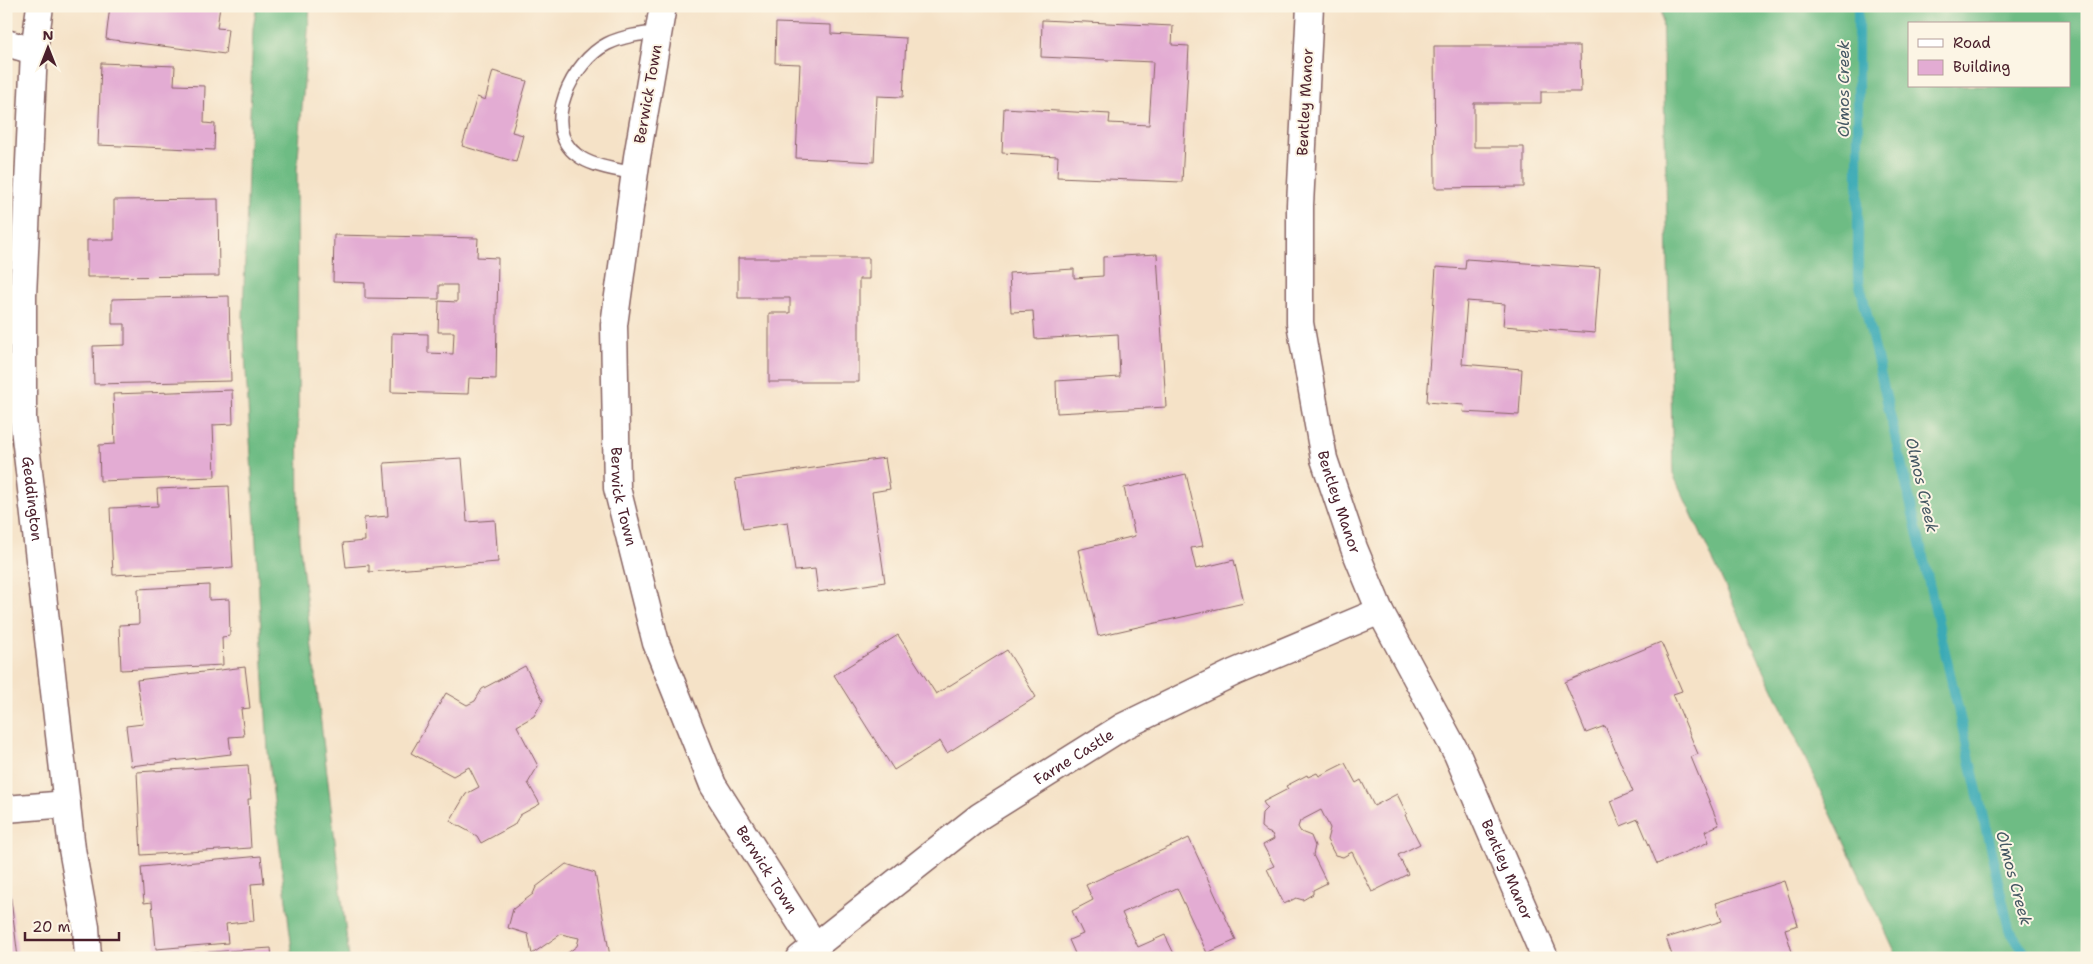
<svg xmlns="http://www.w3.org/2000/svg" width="2093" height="964" font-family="'Shantell Sans',sans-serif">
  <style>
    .forest { fill: #6ebc84; stroke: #5c6e58; fill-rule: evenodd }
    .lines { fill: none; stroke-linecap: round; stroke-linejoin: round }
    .stream { stroke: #3aaab6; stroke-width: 10 }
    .building { fill: #e3acd3 }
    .service-casing { stroke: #866362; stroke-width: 15 }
    .minor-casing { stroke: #866362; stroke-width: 29 }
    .service { stroke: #fff; stroke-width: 12 }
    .minor { stroke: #fff; stroke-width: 26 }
    .labels { text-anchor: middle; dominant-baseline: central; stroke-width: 4; stroke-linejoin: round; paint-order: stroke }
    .street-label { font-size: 15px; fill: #4a1f2b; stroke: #fcf5e5 }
    .water-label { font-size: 16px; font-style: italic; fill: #445763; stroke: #fcf5e5 }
  </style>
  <rect width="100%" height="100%" fill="#fcf5e5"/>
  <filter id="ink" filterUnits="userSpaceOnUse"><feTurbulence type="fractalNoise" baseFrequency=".02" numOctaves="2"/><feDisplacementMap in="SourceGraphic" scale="10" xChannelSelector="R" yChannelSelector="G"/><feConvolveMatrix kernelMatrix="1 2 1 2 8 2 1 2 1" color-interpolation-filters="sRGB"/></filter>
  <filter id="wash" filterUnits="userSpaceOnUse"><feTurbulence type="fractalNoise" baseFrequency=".0096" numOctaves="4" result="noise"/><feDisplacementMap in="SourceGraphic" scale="20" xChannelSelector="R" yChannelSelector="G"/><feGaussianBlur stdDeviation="1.12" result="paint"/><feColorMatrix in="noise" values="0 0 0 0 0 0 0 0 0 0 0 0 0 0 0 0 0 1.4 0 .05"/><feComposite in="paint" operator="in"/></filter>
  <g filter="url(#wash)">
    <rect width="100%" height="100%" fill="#f5e2c7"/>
    <path class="forest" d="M 257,6 L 310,6 L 297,170 L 299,539 L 349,958 L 293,958 L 268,751 L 243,318 L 253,28 Z
      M 1662,6 L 2087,6 L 2087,958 L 1898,958 L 1673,474 ZM 1909,24 L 2069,24 L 2069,86 L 1909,86 Z"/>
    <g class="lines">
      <path class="stream" d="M 1858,6 L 1858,276 L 2009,929 L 2028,958"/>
    </g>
    <g id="blocks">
      <path class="building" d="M 110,6 L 220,6 L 217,28 L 228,29 L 225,54 L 106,39 Z
        M 1042,20 L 1173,26 L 1172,45 L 1189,46 L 1182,182 L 1057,177 L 1058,156 L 1002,153 L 1004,108 L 1110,114 L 1109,123 L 1149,125 L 1153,62 L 1041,57 Z
        M 776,23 L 831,25 L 831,34 L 906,38 L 903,97 L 877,96 L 874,162 L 796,158 L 800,64 L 775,63 Z
        M 1434,46 L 1580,46 L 1581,92 L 1541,92 L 1541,103 L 1474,103 L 1474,147 L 1524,147 L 1524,187 L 1435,188 Z
        M 101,63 L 175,66 L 174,85 L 205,86 L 204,123 L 215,124 L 214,150 L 98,145 Z
        M 493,71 L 527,81 L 512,132 L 523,135 L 516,162 L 462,146 L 477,97 L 485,100 Z
        M 218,199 L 219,276 L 87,277 L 87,240 L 114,240 L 114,200 Z
        M 334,235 L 478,238 L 477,257 L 498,258 L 496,379 L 469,378 L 468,394 L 391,392 L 392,333 L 428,334 L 428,353 L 453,354 L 454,332 L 438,332 L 439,301 L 457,302 L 457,285 L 439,285 L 439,299 L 365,298 L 365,283 L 333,282 Z
        M 1157,254 L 1166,407 L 1057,413 L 1056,381 L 1120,377 L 1118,334 L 1035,339 L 1033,311 L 1011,312 L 1009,273 L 1074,269 L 1074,278 L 1103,276 L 1103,257 Z
        M 738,258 L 869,258 L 869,279 L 859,279 L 859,382 L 769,382 L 769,313 L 790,313 L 790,298 L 738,298 Z
        M 1466,259 L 1600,268 L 1595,333 L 1503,326 L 1505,304 L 1467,301 L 1462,364 L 1522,369 L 1519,415 L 1463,412 L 1464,405 L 1427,402 L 1436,267 L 1465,269 Z
        M 229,296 L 231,381 L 94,384 L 93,346 L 125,345 L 125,324 L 112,324 L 112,299 Z
        M 232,390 L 233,424 L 213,425 L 215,477 L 100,481 L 99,445 L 115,444 L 113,394 Z
        M 462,458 L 467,522 L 495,520 L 498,562 L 369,572 L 369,565 L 346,567 L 343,543 L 365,541 L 364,518 L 388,516 L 384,463 Z
        M 885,458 L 890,489 L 872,492 L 885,582 L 818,592 L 815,569 L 795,571 L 788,522 L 743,529 L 735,479 Z
        M 1186,474 L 1203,546 L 1191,548 L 1196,569 L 1234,560 L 1244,603 L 1098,636 L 1078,550 L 1135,536 L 1124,488 Z
        M 229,486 L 233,568 L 113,575 L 110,508 L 158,506 L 157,489 Z
        M 209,585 L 209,600 L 229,599 L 230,636 L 222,637 L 223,665 L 121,670 L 119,625 L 139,624 L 138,589 Z
        M 898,635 L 936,694 L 1007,650 L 1036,697 L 947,753 L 940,741 L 894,770 L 834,675 Z
        M 1661,642 L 1682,691 L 1673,694 L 1698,754 L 1691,757 L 1719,825 L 1705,831 L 1709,842 L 1657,864 L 1638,819 L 1621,826 L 1611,801 L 1633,792 L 1605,726 L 1586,733 L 1565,682 Z
        M 525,666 L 543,700 L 534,716 L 517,726 L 538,766 L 528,783 L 540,804 L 520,815 L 514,825 L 481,843 L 477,836 L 450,821 L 466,794 L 479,787 L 469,767 L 453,776 L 411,753 L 446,693 L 467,705 L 475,701 L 482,689 Z
        M 245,667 L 250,708 L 241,709 L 244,736 L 229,737 L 231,754 L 131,766 L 126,726 L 143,724 L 137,680 Z
        M 1345,763 L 1356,783 L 1361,780 L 1374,806 L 1397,794 L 1407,814 L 1405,815 L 1420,844 L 1398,855 L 1408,874 L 1372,892 L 1352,852 L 1343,857 L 1335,855 L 1327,840 L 1330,828 L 1321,810 L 1300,821 L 1298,827 L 1301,832 L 1311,836 L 1315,846 L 1313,855 L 1327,883 L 1313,890 L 1313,894 L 1303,900 L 1296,898 L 1284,904 L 1267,869 L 1274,866 L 1263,845 L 1274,839 L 1272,834 L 1267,832 L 1261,827 L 1262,813 L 1267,808 L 1263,802 L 1288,789 L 1286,786 L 1307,775 L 1308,777 L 1317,773 L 1319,776 Z
        M 248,765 L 251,799 L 248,799 L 251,848 L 141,855 L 137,772 Z
        M 1189,838 L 1236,940 L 1207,953 L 1177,888 L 1122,913 L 1138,947 L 1165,935 L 1176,958 L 1105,958 L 1103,953 L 1094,958 L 1077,958 L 1069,940 L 1083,934 L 1072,911 L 1093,900 L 1086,885 Z
        M 261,856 L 264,883 L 251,884 L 254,921 L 226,924 L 228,943 L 156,949 L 152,902 L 144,903 L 141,867 Z
        M 566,864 L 595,873 L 610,956 L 607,958 L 561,958 L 577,946 L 579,938 L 561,934 L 532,954 L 528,934 L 508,928 L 513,909 L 533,894 L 536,887 Z
        M 1784,881 L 1798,925 L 1785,929 L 1792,952 L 1773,958 L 1673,958 L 1666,938 L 1722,921 L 1716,903 Z
        M 6,891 L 10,891 L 18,958 L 6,958 Z
        M 271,948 L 272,958 L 167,958 L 167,955 Z"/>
    </g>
  </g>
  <g filter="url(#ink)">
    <use href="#blocks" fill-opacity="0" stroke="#866362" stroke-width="1"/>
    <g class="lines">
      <g class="service-casing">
        <path id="service" d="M 635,174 C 617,169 592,167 577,155 C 539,127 573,61 607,44 C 623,36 641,34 659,32"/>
      </g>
      <g class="minor-casing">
        <g id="minor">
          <path id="s1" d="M 40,6 L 34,51 L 23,296 L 23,419 L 72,849 L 86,927 L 88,958"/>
          <path id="s2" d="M 663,6 L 637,157 L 614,325 L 617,488 L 656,643 L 713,785 L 815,946"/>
          <path id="s3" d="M 1310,6 L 1300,205 L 1300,323 L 1324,459 L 1354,548 L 1380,611 L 1457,754 L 1545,958"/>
          <path d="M 6,43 L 34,51"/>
          <path d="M 6,809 L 67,804"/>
          <path id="s4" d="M 800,958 L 980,816 L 1122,727 L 1235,672 L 1380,611"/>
        </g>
      </g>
      <use href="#service" class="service"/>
      <use href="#minor" class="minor"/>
    </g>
  </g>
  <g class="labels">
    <g class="street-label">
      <text transform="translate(648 94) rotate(-80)">Berwick Town</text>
      <text transform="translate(1305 102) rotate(-87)">Bentley Manor</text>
      <text stroke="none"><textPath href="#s2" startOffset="495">Berwick Town</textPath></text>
      <text stroke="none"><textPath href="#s1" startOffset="494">Geddington</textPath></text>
      <text stroke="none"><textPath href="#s3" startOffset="501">Bentley Manor</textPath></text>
      <text stroke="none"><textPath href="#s4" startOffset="340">Farne Castle</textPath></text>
      <text stroke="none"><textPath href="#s2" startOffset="899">Berwick Town</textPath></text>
      <text stroke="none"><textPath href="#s3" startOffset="906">Bentley Manor</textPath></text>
    </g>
    <g class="water-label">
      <text transform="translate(1843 89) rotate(-90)">Olmos Creek</text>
      <text transform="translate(1922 485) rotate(77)">Olmos Creek</text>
      <text transform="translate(2014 878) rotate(75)">Olmos Creek</text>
    </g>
  </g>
  <rect width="2093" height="964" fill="none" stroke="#fcf5e5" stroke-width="25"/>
  <rect x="1908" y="22" width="162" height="65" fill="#fcf5e5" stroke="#b59f9b"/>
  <rect x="1918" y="39" width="25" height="8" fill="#ffffff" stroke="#b59f9b"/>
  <text x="1953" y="48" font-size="15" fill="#4a1f2b">Road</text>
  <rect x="1918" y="60" width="25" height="15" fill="#e3acd3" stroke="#b59f9b"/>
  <text x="1953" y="72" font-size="15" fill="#4a1f2b">Building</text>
  <g transform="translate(48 48)" stroke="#fcf5e5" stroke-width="4" paint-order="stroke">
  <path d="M0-4L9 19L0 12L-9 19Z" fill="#4a1f2b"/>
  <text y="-8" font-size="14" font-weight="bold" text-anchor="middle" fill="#4a1f2b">N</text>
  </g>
  <path d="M25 932v8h94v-8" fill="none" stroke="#4a1f2b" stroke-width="2.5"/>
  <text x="32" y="932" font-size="15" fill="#4a1f2b" stroke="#fcf5e5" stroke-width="4" paint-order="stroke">20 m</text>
</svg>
